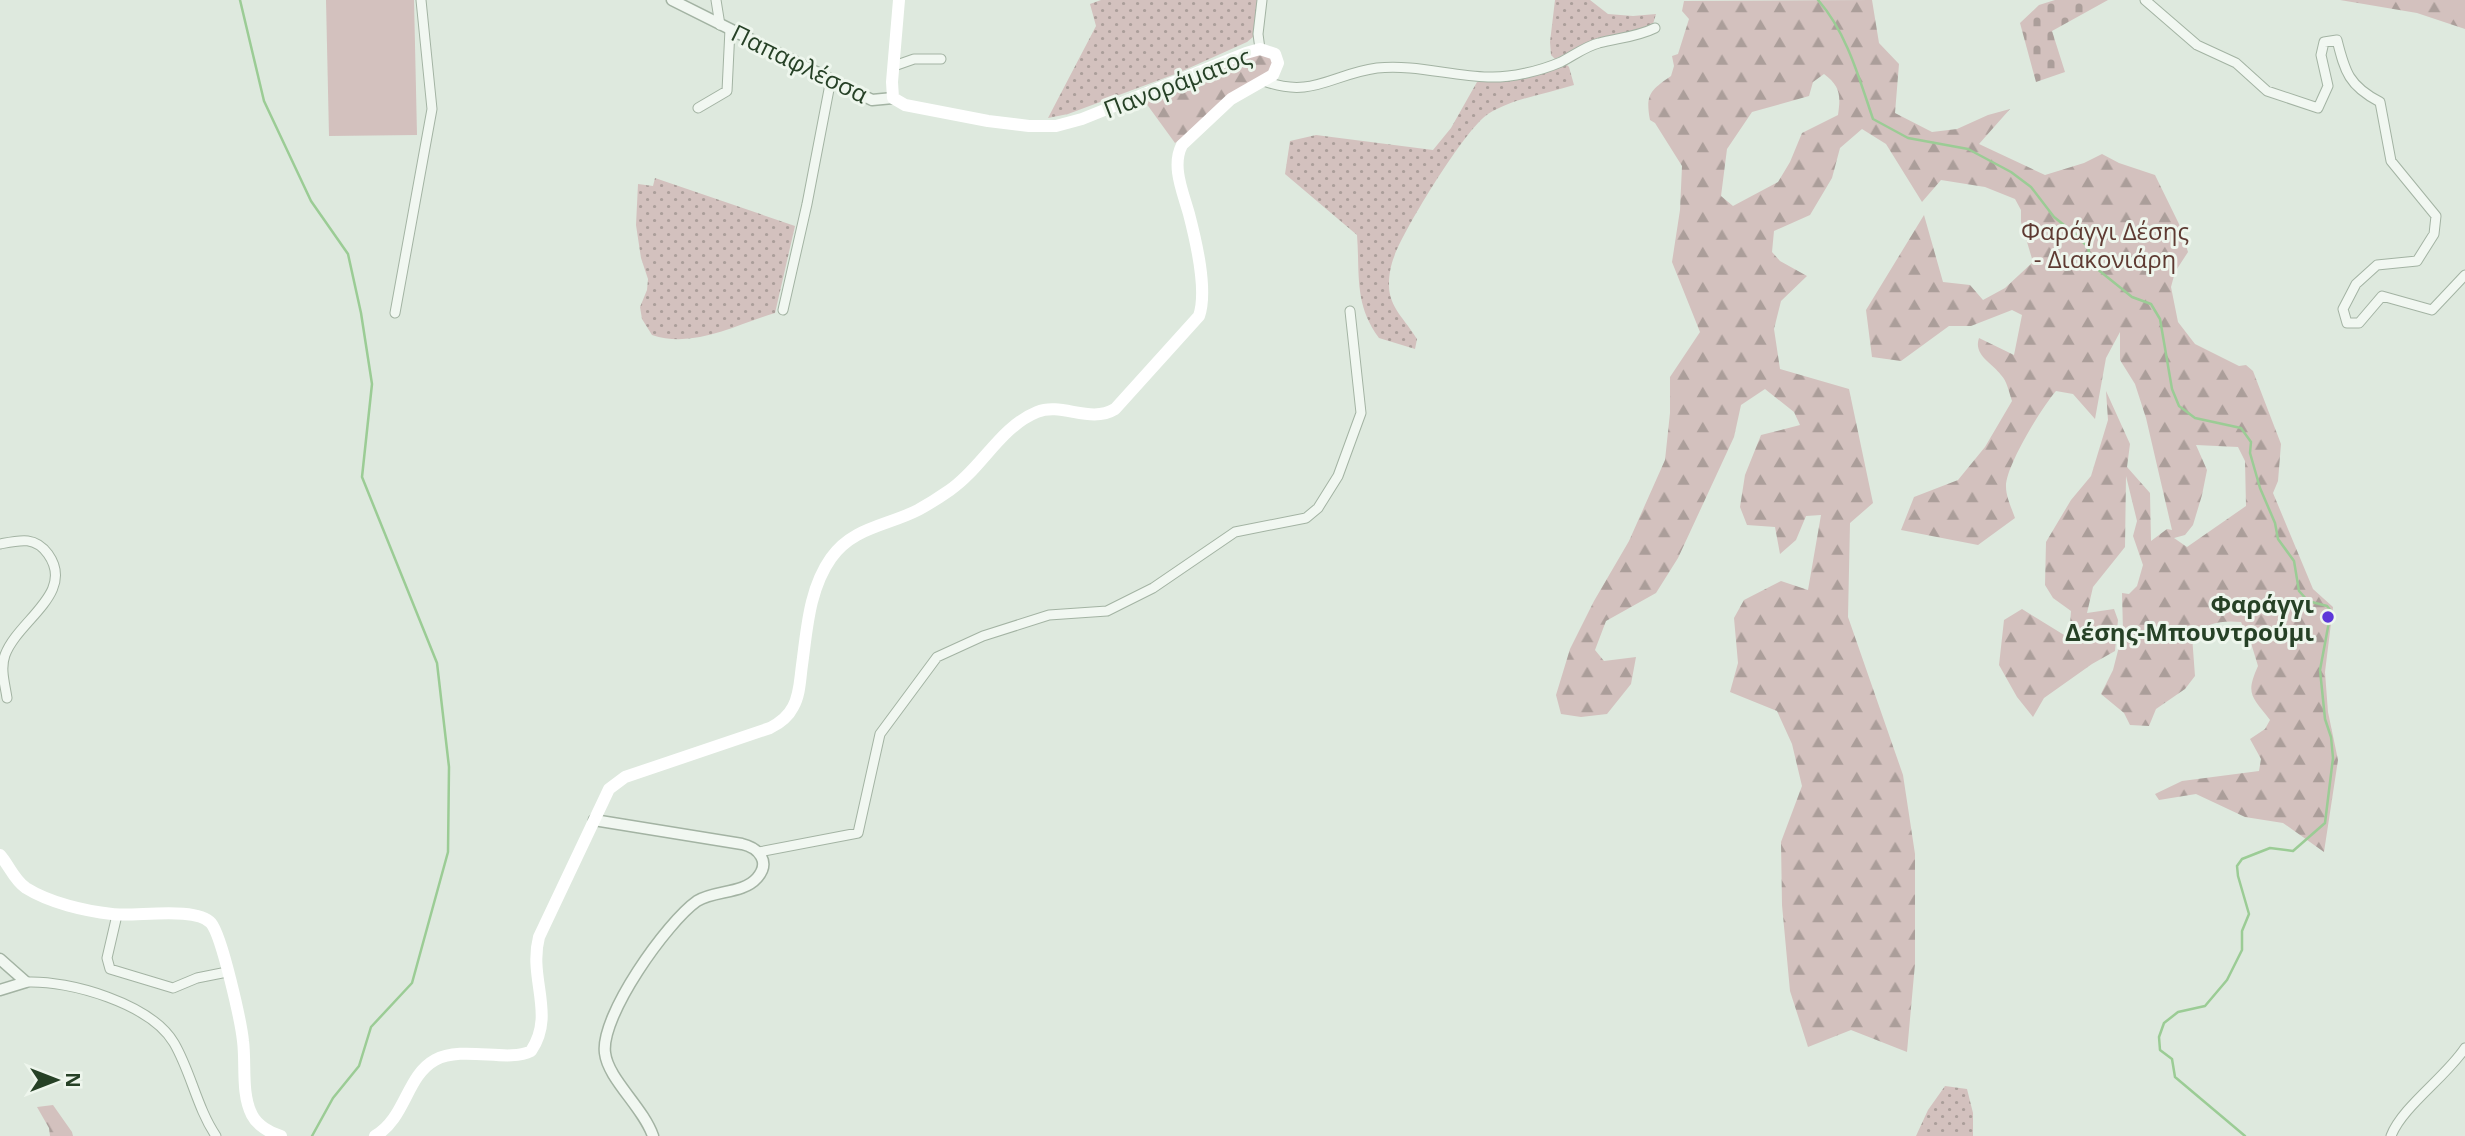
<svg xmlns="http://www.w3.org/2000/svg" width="2465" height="1136" font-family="'Open Sans',sans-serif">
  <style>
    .grass { fill: url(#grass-dots) }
    .forest { fill: url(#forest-firs); fill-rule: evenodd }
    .cemetery { fill: url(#cemetery-stones) }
    .pitch { fill: #d3c1be }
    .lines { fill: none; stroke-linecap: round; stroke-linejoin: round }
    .stream { stroke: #9bcc95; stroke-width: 2.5 }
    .minor-casing { stroke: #a3b3a3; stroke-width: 11 }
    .tertiary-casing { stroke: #a3b3a3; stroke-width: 13 }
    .minor { stroke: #f1f7f1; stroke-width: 9 }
    .tertiary { stroke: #f1f7f1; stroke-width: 10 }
    .secondary { stroke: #fff; stroke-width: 12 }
    .poi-dot { fill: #5d37d9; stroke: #eef6ed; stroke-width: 2.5 }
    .labels { text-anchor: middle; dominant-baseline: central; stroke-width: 6; stroke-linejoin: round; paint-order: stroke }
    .street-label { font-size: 24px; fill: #264126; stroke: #eef6ed }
    .park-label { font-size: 24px; fill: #5e3a32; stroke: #eef6ed }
    .poi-label { font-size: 24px; font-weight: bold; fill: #264126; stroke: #eef6ed; text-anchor: end }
  </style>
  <defs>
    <pattern id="grass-dots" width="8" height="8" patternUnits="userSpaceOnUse" patternTransform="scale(1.75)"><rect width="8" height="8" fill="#d3c1be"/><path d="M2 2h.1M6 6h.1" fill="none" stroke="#ab9e9a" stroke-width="1.8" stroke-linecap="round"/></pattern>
    <pattern id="forest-firs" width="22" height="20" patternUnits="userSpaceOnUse" patternTransform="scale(1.75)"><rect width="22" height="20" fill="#d3c1be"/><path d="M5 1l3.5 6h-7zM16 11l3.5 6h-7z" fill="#ab9e9a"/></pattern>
    <pattern id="cemetery-stones" width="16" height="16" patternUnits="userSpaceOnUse" patternTransform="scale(1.75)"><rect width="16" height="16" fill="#d3c1be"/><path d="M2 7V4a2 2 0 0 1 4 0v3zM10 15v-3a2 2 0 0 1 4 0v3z" fill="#ab9e9a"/></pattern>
  </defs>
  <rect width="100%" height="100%" fill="#dee9de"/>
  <path class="grass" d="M 1101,0 L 1258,0 L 1253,37 L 1247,42 L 1178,73 L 1068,114 L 1048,118 L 1096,26 L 1090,4 Z
    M 1555,0 L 1590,0 L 1608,14 L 1633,16 L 1656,14 L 1653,24 L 1643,29 L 1595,40 L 1555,59 L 1551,55 L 1550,42 Z
    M 1565,63 L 1569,67 L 1574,85 C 1546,94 1514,98 1488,114 C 1465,129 1404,229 1394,257 C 1391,264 1389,275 1389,283 C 1388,307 1406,320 1417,339 L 1415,349 L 1379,338 C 1354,304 1360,275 1357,235 L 1285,174 L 1290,141 L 1316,135 L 1433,150 L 1451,128 L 1477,82 Z
    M 655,178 L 795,226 L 775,313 C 735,325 693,349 652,335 L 642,319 L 640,307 L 647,290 L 648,279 L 641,258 L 636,225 L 638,184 L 653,186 Z
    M 1945,1086 L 1967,1089 L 1973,1113 L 1973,1136 L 1916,1136 L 1928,1110 Z"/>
  <path class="forest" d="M 1872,0 L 1879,43 L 1899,64 L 1895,113 L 1932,132 L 1957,129 L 1988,115 L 2010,109 L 1979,144 L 2045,175 L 2084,163 L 2102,154 L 2119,163 L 2155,175 L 2179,224 L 2188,252 L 2175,272 L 2171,287 L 2178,322 L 2195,344 L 2239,366 L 2246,365 L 2253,371 L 2281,444 L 2278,481 L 2273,493 L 2313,589 L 2333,607 L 2325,672 L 2328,712 L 2338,760 L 2324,852 L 2283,823 L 2245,817 L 2196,794 L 2159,800 L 2155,794 L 2182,781 L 2259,771 L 2261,759 L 2250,739 L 2265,729 L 2270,720 C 2252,696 2245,695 2258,666 L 2251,643 L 2241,622 C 2222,620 2206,623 2192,636 L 2195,676 L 2185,689 L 2156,709 L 2149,726 L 2130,725 L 2124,713 L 2101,694 L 2113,670 L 2123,631 L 2122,593 L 2129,594 L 2137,586 L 2143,565 L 2133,536 L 2137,521 L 2126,476 L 2125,547 L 2093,587 L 2087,613 L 2114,609 L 2118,620 L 2115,651 L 2092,664 L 2044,698 L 2033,717 L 2017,697 L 1999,665 L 2004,620 L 2022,609 L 2069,638 L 2071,611 L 2053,598 L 2045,585 L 2046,542 L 2071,500 L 2091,476 L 2108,420 L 2106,391 L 2130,444 L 2127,467 L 2150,493 L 2151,541 L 2167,529 L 2172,530 L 2146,418 L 2135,384 L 2120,360 L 2120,332 L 2106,358 L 2095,419 L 2073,394 L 2056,391 C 2042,407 2005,467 2006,487 C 2006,497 2012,509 2015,518 L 1978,545 L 1901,530 L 1914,497 L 1958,480 L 1985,447 L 2012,401 C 2009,392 2007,381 2001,375 C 1992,363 1973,355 1979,338 L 2014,355 L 2022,315 L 2012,310 L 1971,326 L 1949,326 L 1901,361 L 1872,357 L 1866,310 L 1924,215 L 1943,282 L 1970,285 L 1983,300 L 2005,288 L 2033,262 L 2021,222 L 2021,210 L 2015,199 L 1985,187 L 1941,180 L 1922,202 L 1886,144 L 1862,129 L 1840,148 L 1832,178 L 1810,215 L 1774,231 L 1772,252 L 1780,261 L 1807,276 L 1781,301 L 1774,329 L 1780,369 L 1849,389 L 1873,503 L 1850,523 L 1848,617 L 1903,775 L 1915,854 L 1915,964 L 1907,1052 L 1851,1030 L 1808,1047 L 1790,991 L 1782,905 L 1781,842 L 1802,786 L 1792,744 L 1777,711 L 1730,692 L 1738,663 L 1734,618 L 1744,600 L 1781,581 L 1808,590 L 1821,515 L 1806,516 L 1796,540 L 1780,554 L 1775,527 L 1747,525 L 1740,507 L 1745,475 L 1761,435 L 1800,425 L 1794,412 L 1765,389 L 1741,405 L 1734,437 L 1678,558 L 1656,593 L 1606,621 L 1595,650 L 1604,661 L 1636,657 L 1631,684 L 1607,714 L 1581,717 L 1561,714 L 1556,695 L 1570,649 L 1594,601 L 1629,541 L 1665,460 L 1670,413 L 1670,377 L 1700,332 L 1672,262 L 1680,210 L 1682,166 L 1655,123 L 1650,120 C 1645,94 1651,90 1671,76 L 1674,66 L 1672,56 L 1678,54 L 1689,19 L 1682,11 L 1684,1 ZM 1824,74 C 1840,86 1841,95 1838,115 L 1802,133 L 1790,162 L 1778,182 L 1733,206 L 1721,196 L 1727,149 L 1752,112 L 1809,96 L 1813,82 ZM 2196,445 L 2238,447 L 2245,461 L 2246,506 L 2187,547 L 2174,538 L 2185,535 L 2193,525 L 2202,495 L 2207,470 Z
    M 2340,0 L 2465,0 L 2465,29 L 2417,13 Z
    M 1260,52 L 1273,58 L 1272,70 L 1175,143 L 1143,99 L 1196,80 Z
    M 53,1105 L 72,1132 L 73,1136 L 50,1136 L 49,1128 L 37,1107 Z"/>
  <path class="cemetery" d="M 2055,0 L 2108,0 L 2052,31 L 2065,72 L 2036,82 L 2020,23 L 2039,5 Z"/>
  <path class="pitch" d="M 326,0 L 414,0 L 417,135 L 329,136 Z"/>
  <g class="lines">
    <path class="stream" d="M 240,0 L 264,101 L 311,201 L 348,254 L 361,313 L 372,384 L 362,477 L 437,663 L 449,767 L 448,852 L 412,983 L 371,1027 L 359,1066 L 333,1098 L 312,1136
      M 1818,0 C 1847,33 1859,78 1873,119 L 1908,138 L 1968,149 L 2011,172 L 2031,187 L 2054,217 L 2074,233 L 2088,247 L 2091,264 L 2132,297 L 2151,304 L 2160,319 L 2172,389 L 2179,406 L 2195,418 L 2241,428 L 2251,442 L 2250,453 L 2260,488 L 2275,523 L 2278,539 L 2294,561 L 2299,591 L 2308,601 L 2327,606 L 2331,611 L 2320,670 L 2325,719 L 2331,737 L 2333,758 L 2325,823 L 2293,851 L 2270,848 L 2242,859 L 2237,866 L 2238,876 L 2249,914 L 2242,931 L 2242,950 L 2227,980 L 2205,1006 L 2178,1012 L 2164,1023 L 2159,1037 L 2160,1050 L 2172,1059 L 2175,1077 L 2245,1136"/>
    <g class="minor-casing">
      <path id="minor" d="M 716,0 L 720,25
        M 2145,0 L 2197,45 L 2236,63 L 2267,91 L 2318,108 L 2328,86 L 2321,55 L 2324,42 L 2337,40 C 2345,72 2349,86 2380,102 L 2391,161 L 2436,216 L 2434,234 L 2417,261 L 2377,265 L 2356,284 L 2343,309 L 2347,323 L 2359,323 L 2382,296 L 2432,310 L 2465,275
        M 1260,49 L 1258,34 L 1262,0
        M 894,66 L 914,59 L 941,59
        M 1264,81 C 1312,99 1332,74 1377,68 C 1414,64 1451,76 1488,77 C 1511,78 1540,71 1561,62 C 1573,56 1586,46 1599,43 C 1618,38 1637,37 1655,28
        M 698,108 L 727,91 L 730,29
        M 783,310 L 807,204 L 831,79
        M 395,313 L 432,109 L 421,0
        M 0,544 C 20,540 35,536 48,554 C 76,593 18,620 5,655 C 0,669 5,684 7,698
        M 759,852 L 858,833 L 880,734 L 937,657 L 983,636 L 1049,615 L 1107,611 L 1153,588 L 1235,532 L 1306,518 L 1318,508 L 1338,476 L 1361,413 L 1350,311
        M 117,915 L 107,958 L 110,969 L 173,988 L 197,978 L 227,972
        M 26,982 C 70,980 151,1004 174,1043 C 191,1072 197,1108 216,1136
        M 2391,1136 C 2402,1107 2446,1077 2465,1048"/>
    </g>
    <g class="tertiary-casing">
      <path id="tertiary" d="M 672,0 L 872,100 L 893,98
        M 594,820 L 742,844 C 759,848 771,862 757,878 C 743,894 715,890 697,901 C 667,922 600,1016 605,1053 C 608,1079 643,1107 653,1136
        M 0,959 L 26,982
        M 0,990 L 26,982"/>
    </g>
    <use href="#minor" class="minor"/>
    <use href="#tertiary" class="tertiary"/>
    <path class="secondary" d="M 0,855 C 9,865 14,880 26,888 C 50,903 85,911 112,914 C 135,917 196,906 211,923 C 222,936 241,1022 243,1041 C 246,1064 241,1094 252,1115 C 257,1125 270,1133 281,1136
      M 375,1136 C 406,1118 406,1076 435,1060 C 463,1045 508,1063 531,1051 C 556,1014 528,979 539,937 L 609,789 L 625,777 L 770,728 C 780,723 788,717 793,707 C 800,695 800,679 802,665 C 807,629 809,589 831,558 C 853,527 887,526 918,510 C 929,504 940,497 950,490 C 982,468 1000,427 1037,412 C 1062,402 1090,424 1115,409 L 1199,316 C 1208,290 1196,241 1189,214 C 1183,192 1171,166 1182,145 L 1231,99 L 1273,75 L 1278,63 L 1275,54 L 1260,49 L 1246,53 L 1082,119 L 1056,126 L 1029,126 L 988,121 L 905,105 L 893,98 L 892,82 L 899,0"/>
  </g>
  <circle class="poi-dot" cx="2328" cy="617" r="7"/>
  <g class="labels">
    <g class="street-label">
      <text transform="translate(800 63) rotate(26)">Παπαφλέσσα</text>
      <text transform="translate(1177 82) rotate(-21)">Πανοράματος</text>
    </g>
    <g class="park-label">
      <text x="2105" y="230">Φαράγγι Δέσης<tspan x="2105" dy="28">- Διακονιάρη</tspan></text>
    </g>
    <g class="poi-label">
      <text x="2314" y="603">Φαράγγι<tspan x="2314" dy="28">Δέσης-Μπουντρούμι</tspan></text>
    </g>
  </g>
  <g transform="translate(56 1080) rotate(90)" stroke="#eef6ed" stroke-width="5" paint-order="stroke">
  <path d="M0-5L12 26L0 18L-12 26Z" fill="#264126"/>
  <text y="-10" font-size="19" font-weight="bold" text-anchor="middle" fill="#264126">N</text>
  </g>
</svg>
